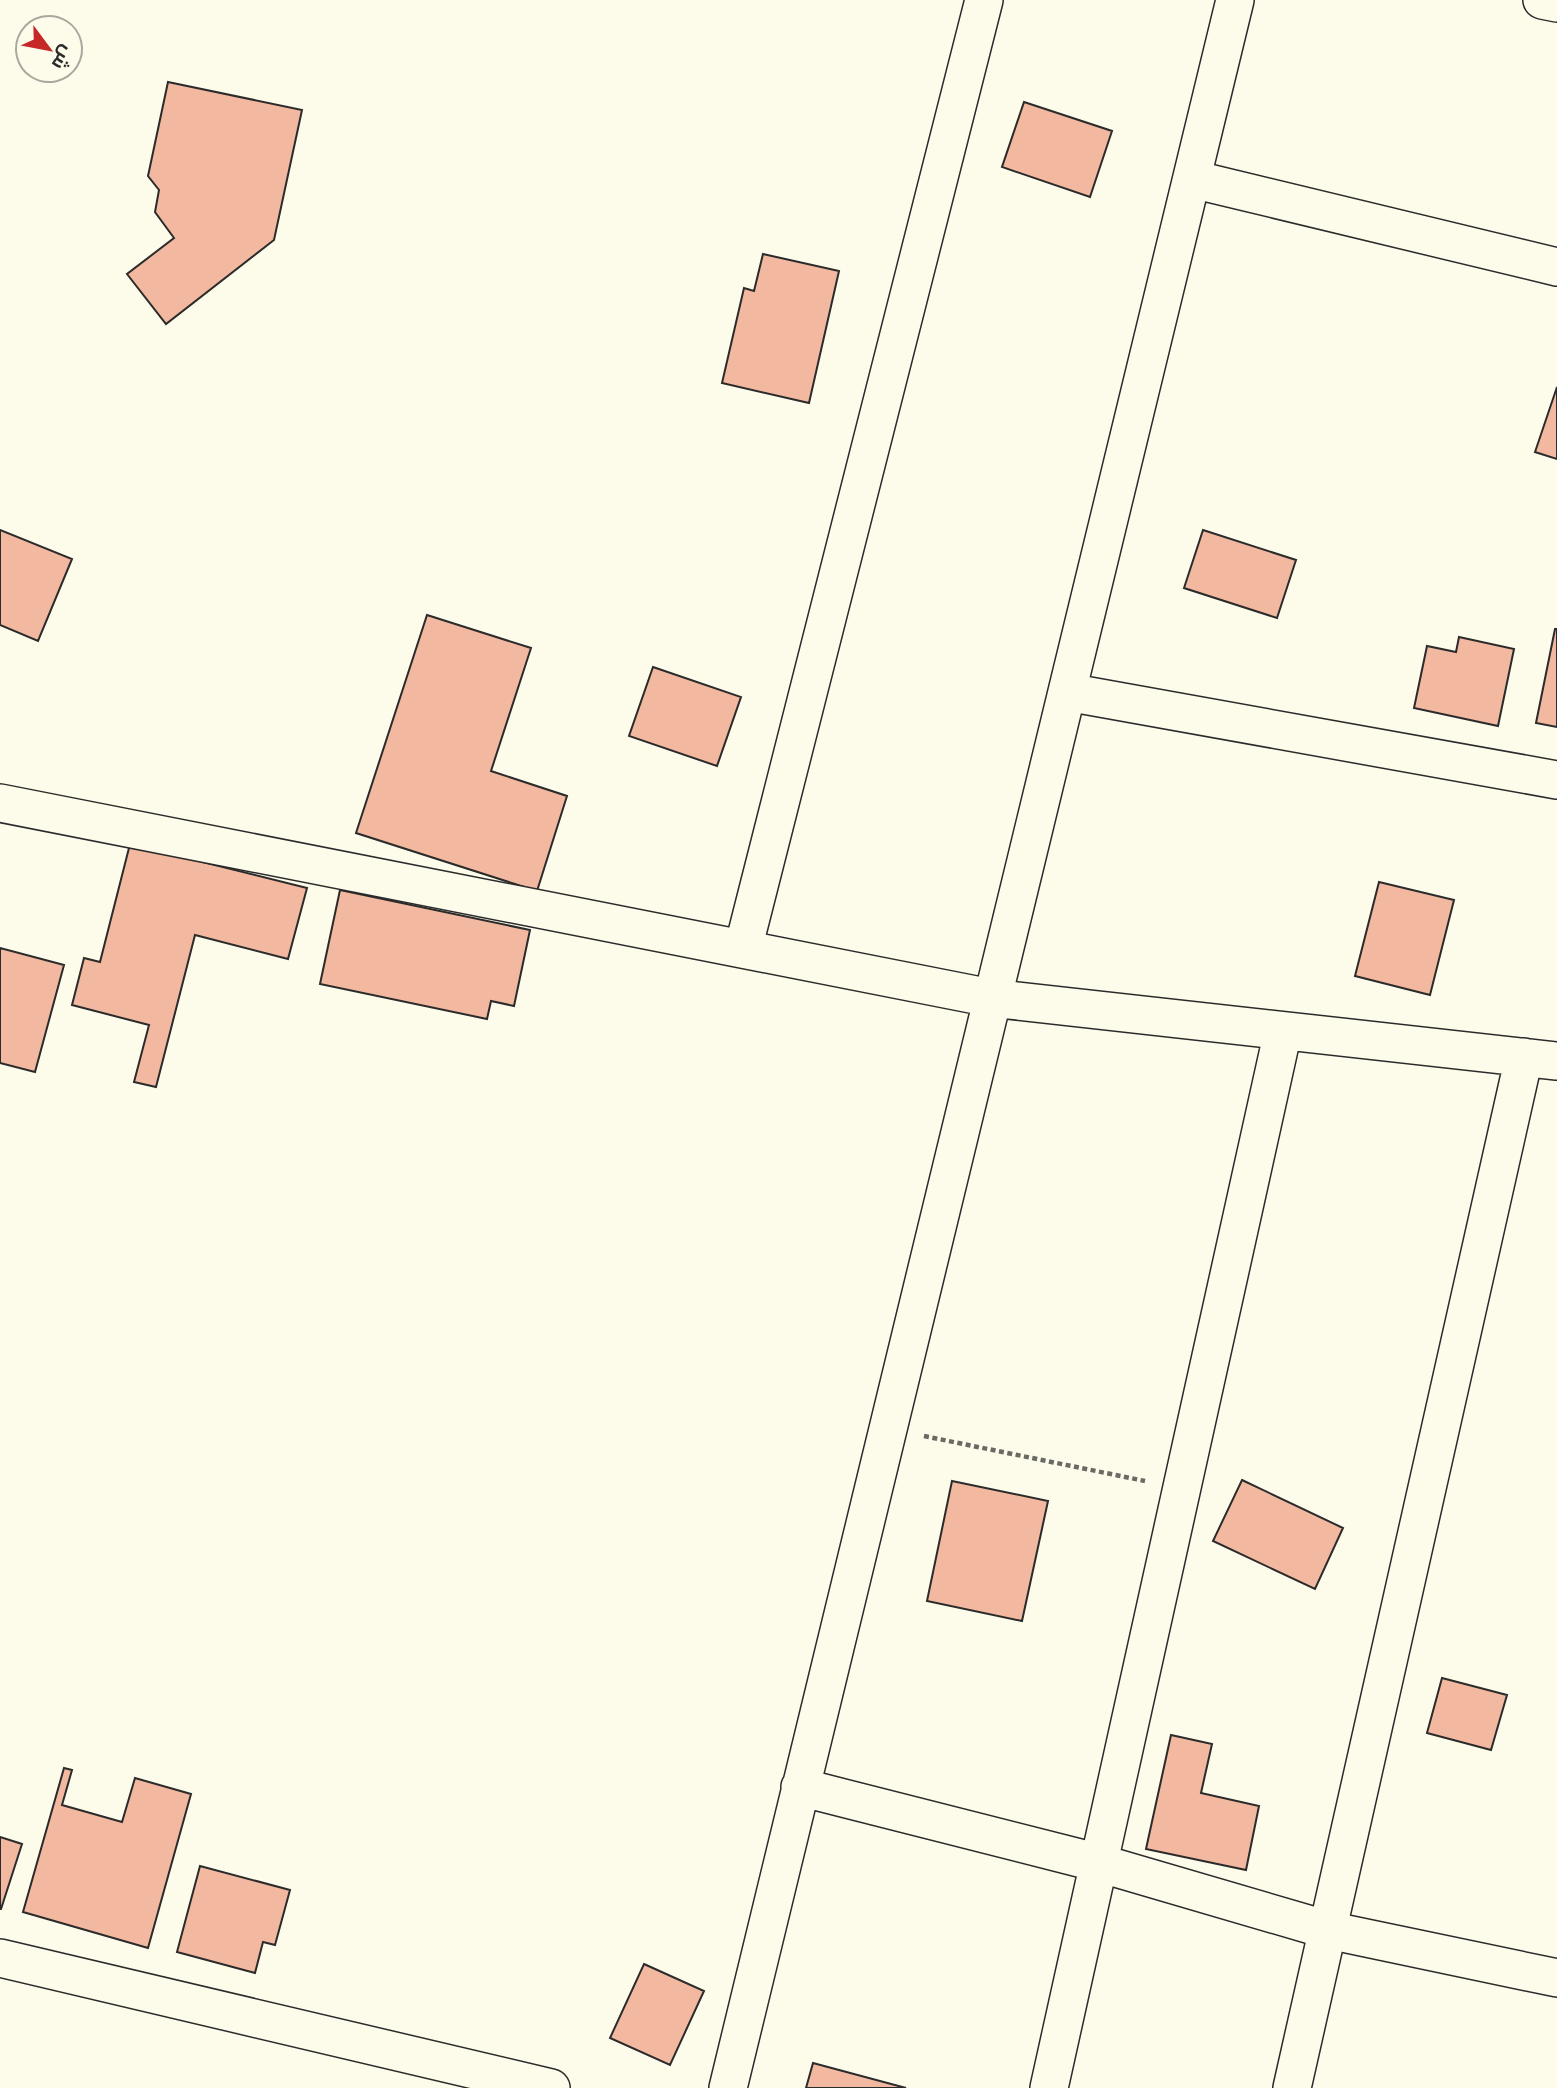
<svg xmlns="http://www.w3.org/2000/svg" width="1557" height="2088" font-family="'Nunito Sans',Cairo,sans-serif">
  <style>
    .building { fill: #f2b8a0; stroke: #2b2b2b; stroke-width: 2 }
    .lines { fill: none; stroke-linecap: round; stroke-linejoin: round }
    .street-casing { stroke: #2b2b2b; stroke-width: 40 }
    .path { stroke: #6a6964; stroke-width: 4.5; stroke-dasharray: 5 3.5; stroke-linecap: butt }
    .street { stroke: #fdfbea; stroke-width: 37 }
  </style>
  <rect width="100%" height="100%" fill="#fdfbea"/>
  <path class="building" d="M 168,82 L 302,110 L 274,240 L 166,324 L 127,274 L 174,238 L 155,212 L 159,190 L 148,176 Z
    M 1024,102 L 1112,131 L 1090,197 L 1002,167 Z
    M 763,254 L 839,271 L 809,403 L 722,383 L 744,288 L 754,291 Z
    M 1557,387 L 1557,459 L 1535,452 Z
    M 0,530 L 72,559 L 38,641 L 0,625 Z
    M 1203,530 L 1296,560 L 1277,618 L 1184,588 Z
    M 427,615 L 531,648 L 491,771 L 567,796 L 537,891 L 356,833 Z
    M 1555,629 L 1557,629 L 1557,727 L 1536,723 Z
    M 1459,637 L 1514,649 L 1498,726 L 1414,708 L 1427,646 L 1456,652 Z
    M 653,667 L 741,697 L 717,766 L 629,736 Z
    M 130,844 L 307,888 L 288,959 L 195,935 L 156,1087 L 134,1082 L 149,1025 L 72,1005 L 84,958 L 100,962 Z
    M 1379,882 L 1454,900 L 1430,995 L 1355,976 Z
    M 340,890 L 530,930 L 514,1006 L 491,1001 L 487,1019 L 320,984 Z
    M 0,948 L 64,965 L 35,1072 L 0,1063 Z
    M 1242,1480 L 1343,1528 L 1315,1589 L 1213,1541 Z
    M 952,1481 L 1048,1501 L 1022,1621 L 927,1601 Z
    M 1442,1678 L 1507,1695 L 1491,1750 L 1427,1733 Z
    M 1171,1735 L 1212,1744 L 1201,1793 L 1259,1806 L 1246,1870 L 1146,1849 Z
    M 64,1768 L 72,1770 L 62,1805 L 122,1822 L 135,1778 L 191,1794 L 148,1948 L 23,1912 Z
    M 0,1837 L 22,1844 L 1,1909 L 0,1909 Z
    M 200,1866 L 290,1890 L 275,1945 L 263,1942 L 255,1973 L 177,1952 Z
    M 644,1964 L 704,1991 L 670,2065 L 610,2038 Z
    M 813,2063 L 906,2088 L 806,2088 Z"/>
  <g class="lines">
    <g class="street-casing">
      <path id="street" d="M 1542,0 L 1557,3
        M 1192,179 L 1557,267
        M 1067,692 L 1557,780
        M 0,803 L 991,998 L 1557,1061
        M 743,949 L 984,0
        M 800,1787 L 1099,1863 L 1328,1930 L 1557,1978
        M 0,1958 L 551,2088
        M 728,2088 L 1235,0
        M 1049,2088 L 1283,1031
        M 1292,2088 L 1524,1057"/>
    </g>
    <path class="path" d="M 924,1436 L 1145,1481"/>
    <use href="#street" class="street"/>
  </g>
  <g transform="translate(49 49) rotate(122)"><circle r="33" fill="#fdfbea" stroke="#a9a89e" stroke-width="2"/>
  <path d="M0-5L12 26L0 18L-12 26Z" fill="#c62828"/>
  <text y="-10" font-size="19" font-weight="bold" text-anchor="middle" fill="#2b2b2b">ش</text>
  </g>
</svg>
